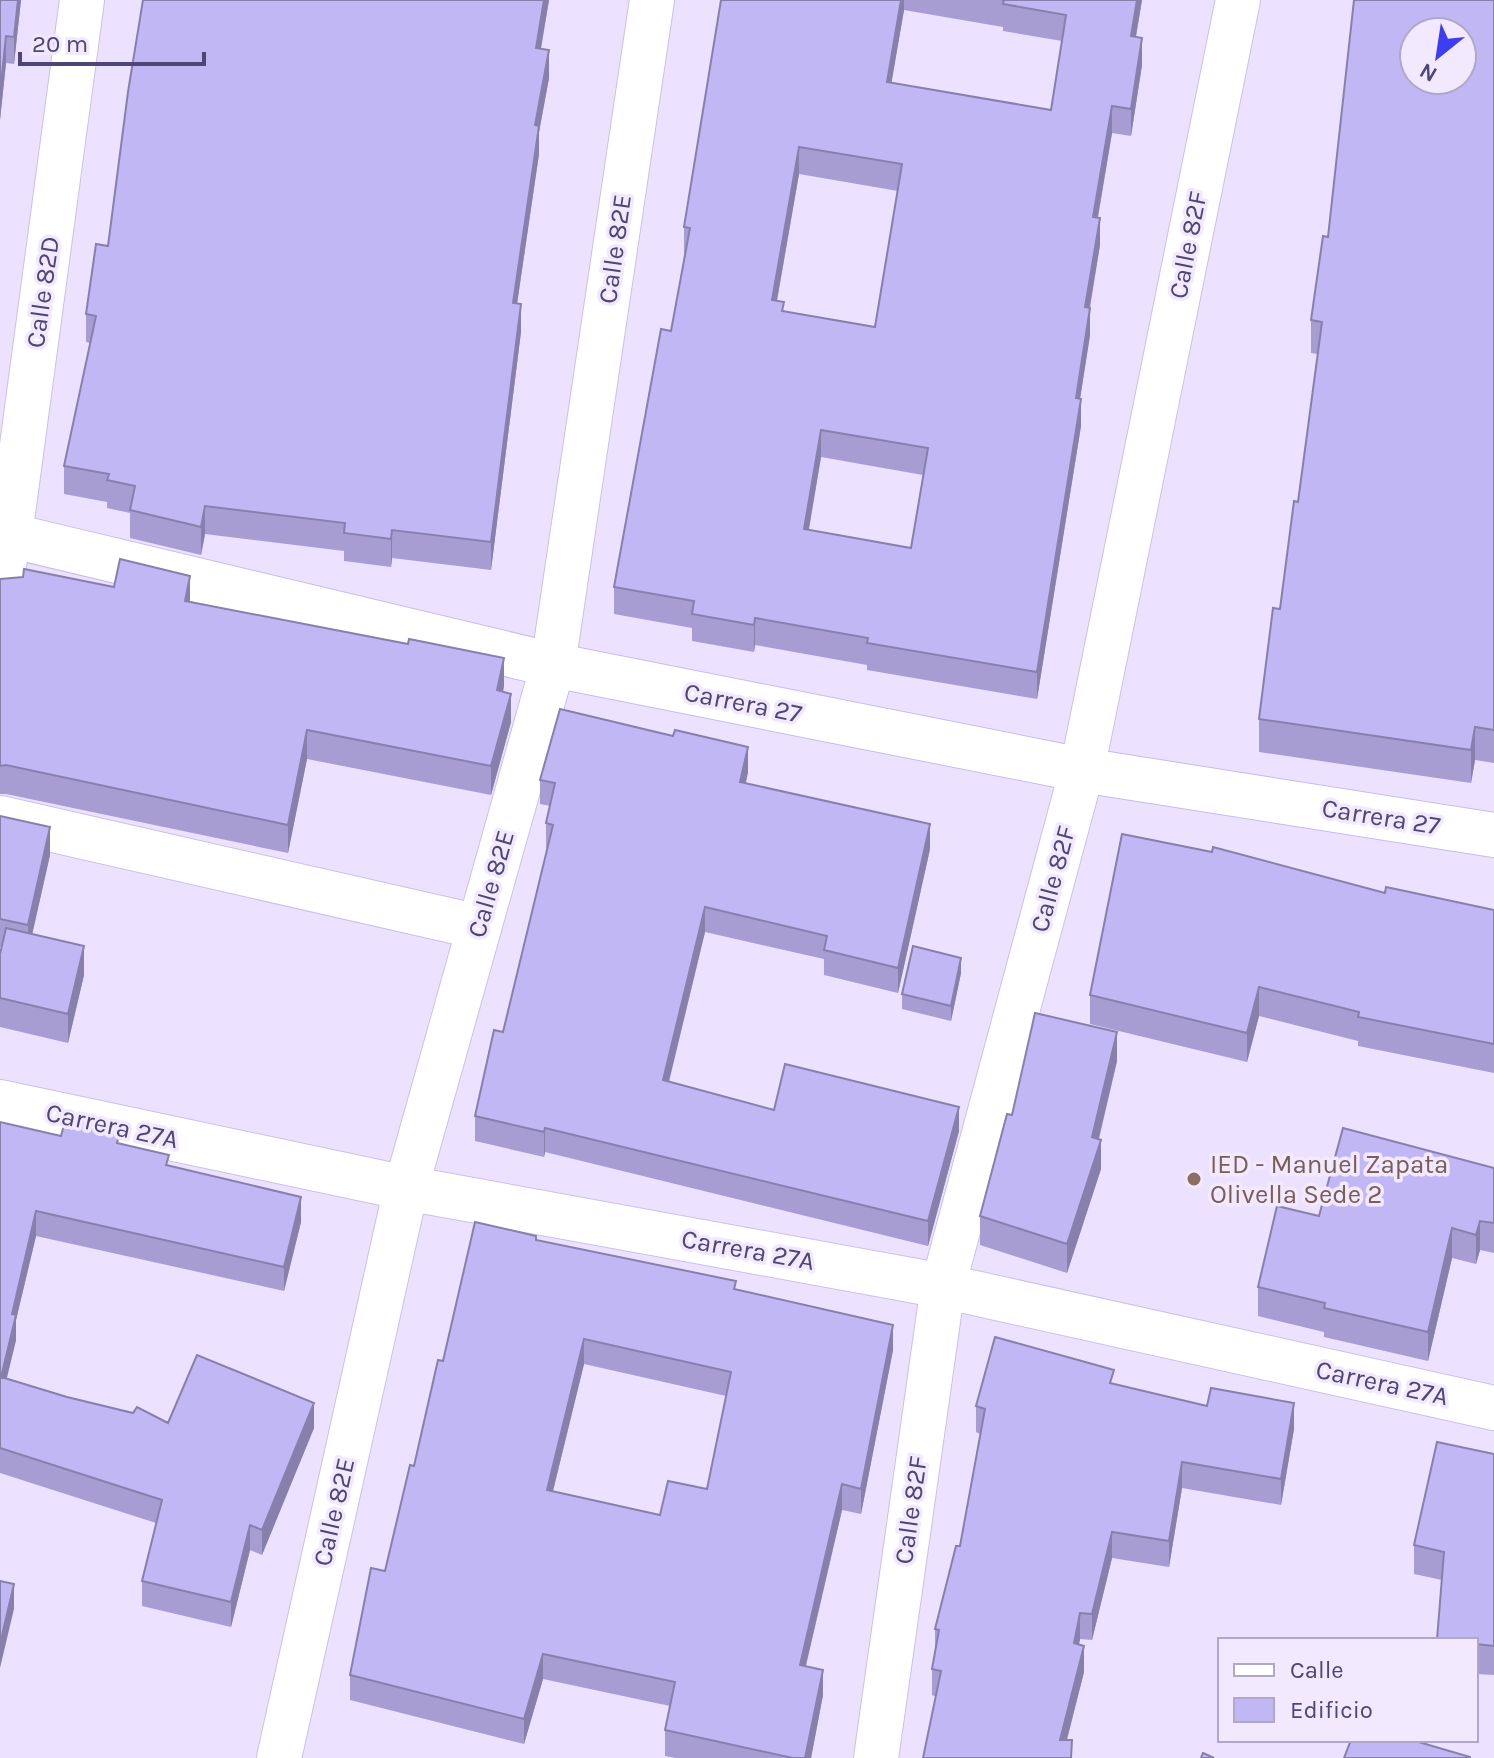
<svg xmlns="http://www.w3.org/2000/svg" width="1494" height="1758" font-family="Karla,sans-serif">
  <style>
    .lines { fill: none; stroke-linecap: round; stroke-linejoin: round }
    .street-casing { stroke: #cbc1e8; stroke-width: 46 }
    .secondary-casing { stroke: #c7bcea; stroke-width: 46 }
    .street { stroke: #fff; stroke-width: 44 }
    .secondary { stroke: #fff; stroke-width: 44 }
    .wall { fill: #a79dd3; fill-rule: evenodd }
    .shaded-wall { fill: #8880ac }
    .building { fill: #c2b7f5; stroke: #8880ac; stroke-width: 2; fill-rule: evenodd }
    .education-dot { fill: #8d6e63; stroke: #f2e9ff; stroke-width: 3 }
    .labels { text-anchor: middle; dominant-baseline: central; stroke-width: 7; stroke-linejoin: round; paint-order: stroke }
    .street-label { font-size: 26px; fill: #4d4677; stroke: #f2e9ff }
    .education-label { font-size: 26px; fill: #785e54; stroke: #f2e9ff; text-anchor: start }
  </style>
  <rect width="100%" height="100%" fill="#ece1fe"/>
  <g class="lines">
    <g class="street-casing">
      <path id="street" d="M 0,583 L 10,535 L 82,0
        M 0,818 L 479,927
        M 0,1102 L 406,1188 L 943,1286 L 1494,1408
        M 279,1758 L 406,1188 L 553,665 L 652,0
        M 876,1758 L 943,1286 L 1082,770 L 1238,0"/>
    </g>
    <g class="secondary-casing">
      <path id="secondary" d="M 0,533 L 553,665 L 1082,770 L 1494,835"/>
    </g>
    <use href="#street" class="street"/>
    <use href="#secondary" class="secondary"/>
  </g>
  <path class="wall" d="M 0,0 L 21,0 L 14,64 L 6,63 L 0,120 Z
    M 549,0 L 541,49 L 549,78 L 539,132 L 539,154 L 517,304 L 521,332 L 491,570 L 392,558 L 391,567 L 344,561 L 344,551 L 205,534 L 201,555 L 130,538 L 130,513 L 107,508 L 107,502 L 64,494 L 64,466 L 91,343 L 86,342 L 86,314 L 108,246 Z
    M 721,0 L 1142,0 L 1136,37 L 1142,65 L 1131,136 L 1112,133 L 1098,218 L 1100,245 L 1090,308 L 1090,335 L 1080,398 L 1081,426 L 1037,699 L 867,670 L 867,665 L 755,645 L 754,652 L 692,641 L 692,628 L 614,614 L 614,587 L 671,331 L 685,254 L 684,254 L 684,227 ZM 904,10 L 1003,27 L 1003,31 L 1062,41 L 1051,110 L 891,83 ZM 799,174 L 898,191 L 875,327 L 784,311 L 777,301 ZM 821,457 L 923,475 L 911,548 L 809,530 Z
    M 1494,0 L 1494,763 L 1475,760 L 1471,783 L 1259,752 L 1259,719 L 1280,609 L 1298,502 L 1318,354 L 1311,353 L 1311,320 L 1328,237 Z
    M 0,579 L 190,602 L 504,686 L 503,692 L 511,722 L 491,795 L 307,759 L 288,853 L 6,794 L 0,794 Z
    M 748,772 L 746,783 L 930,849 L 898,993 L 824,975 L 824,959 L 705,932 L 669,1082 L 774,1110 L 959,1131 L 928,1246 L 545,1152 L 544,1157 L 475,1141 L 475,1116 L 503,1032 L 548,848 L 546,848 L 546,823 L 550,806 L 540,804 L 540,780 Z
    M 0,816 L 50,855 L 32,934 L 84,975 L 68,1043 L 0,1027 L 0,954 L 2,947 L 0,947 Z
    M 1385,893 L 1494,910 L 1494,1073 L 1358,1046 L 1358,1041 L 1259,1016 L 1247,1062 L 1090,1024 L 1090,995 Z
    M 961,973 L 951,1021 L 902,1009 L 902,994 Z
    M 1117,1061 L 1099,1139 L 1101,1169 L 1067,1273 L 980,1245 L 980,1216 L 1012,1115 Z
    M 0,1122 L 61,1136 L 121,1144 L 301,1222 L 284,1291 L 36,1236 L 16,1320 L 16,1340 L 7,1378 L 67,1397 L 168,1423 L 314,1428 L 262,1555 L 250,1550 L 231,1627 L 142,1606 L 142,1581 L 156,1523 L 0,1473 Z
    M 1494,1168 L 1494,1253 L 1480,1250 L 1476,1264 L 1452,1258 L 1428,1361 L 1324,1337 L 1324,1332 L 1258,1316 L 1258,1287 L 1319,1216 Z
    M 536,1240 L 736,1289 L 893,1350 L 861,1514 L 842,1510 L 806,1666 L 823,1695 L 811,1758 L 676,1758 L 665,1756 L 665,1730 L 670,1706 L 543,1679 L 524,1744 L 350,1700 L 350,1675 L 385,1571 L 443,1361 ZM 584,1364 L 726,1396 L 707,1489 L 660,1515 L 553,1491 Z
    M 1114,1384 L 1294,1429 L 1281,1505 L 1182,1488 L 1169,1567 L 1112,1558 L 1092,1640 L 1080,1639 L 1079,1644 L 1084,1672 L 1067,1740 L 1072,1758 L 932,1695 L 932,1669 L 935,1652 L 935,1629 L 960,1546 L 980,1434 L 976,1432 L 976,1406 Z
    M 1494,1454 L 1494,1675 L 1476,1674 L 1476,1640 L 1442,1580 L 1414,1574 L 1414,1545 Z"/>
  <path class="shaded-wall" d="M 18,0 L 21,0 L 14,64 L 14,37 Z
    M 544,0 L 549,0 L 536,76 L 536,48 Z
    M 901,0 L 904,0 L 904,10 L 887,109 L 887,82 Z
    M 1137,0 L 1142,0 L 1131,64 L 1131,36 Z
    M 6,36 L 6,63 L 0,120 L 0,93 Z
    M 1142,38 L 1142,65 L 1131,136 L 1131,109 Z
    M 549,50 L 549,78 L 539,132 L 539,154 L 513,331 L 513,303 L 535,125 Z
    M 1112,106 L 1112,133 L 1093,244 L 1093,217 Z
    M 799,147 L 799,174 L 772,328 L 772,300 Z
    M 1100,218 L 1100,245 L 1085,334 L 1085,307 Z
    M 521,304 L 521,332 L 491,570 L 491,542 Z
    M 1090,308 L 1090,335 L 1076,425 L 1076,398 Z
    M 1081,399 L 1081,426 L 1037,699 L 1037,672 Z
    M 821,430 L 821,457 L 804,556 L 804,529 Z
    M 205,506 L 205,534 L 201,555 L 201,527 Z
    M 392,530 L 392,558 L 391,567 L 391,539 Z
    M 190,576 L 190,604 L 185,601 Z
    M 755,618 L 755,645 L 754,652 L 754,625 Z
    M 504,658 L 504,686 L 497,718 L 497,690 Z
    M 511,694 L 511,722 L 491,795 L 491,766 Z
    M 1475,727 L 1475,760 L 1471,783 L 1471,750 Z
    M 307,730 L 307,759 L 288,853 L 288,825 Z
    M 748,747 L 748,772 L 740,807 L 740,782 Z
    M 930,824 L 930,849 L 898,993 L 898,968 Z
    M 50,827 L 50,855 L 28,953 L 28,925 Z
    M 705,907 L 705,932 L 663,1105 L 663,1080 Z
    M 84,946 L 84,975 L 68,1043 L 68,1014 Z
    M 961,958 L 961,973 L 951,1021 L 951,1006 Z
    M 1259,987 L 1259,1016 L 1247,1062 L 1247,1033 Z
    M 1117,1032 L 1117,1061 L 1092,1166 L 1092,1137 Z
    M 959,1107 L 959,1131 L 928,1246 L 928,1221 Z
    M 545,1128 L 545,1152 L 544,1157 L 544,1132 Z
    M 1101,1140 L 1101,1169 L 1067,1273 L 1067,1244 Z
    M 301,1197 L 301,1222 L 284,1291 L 284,1267 Z
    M 36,1211 L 36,1236 L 16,1320 L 16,1340 L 1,1401 L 1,1377 L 12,1314 Z
    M 1480,1221 L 1480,1250 L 1476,1264 L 1476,1235 Z
    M 1452,1228 L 1452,1258 L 1428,1361 L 1428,1332 Z
    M 893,1325 L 893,1350 L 861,1514 L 861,1489 Z
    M 584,1339 L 584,1364 L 547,1515 L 547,1490 Z
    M 314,1403 L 314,1428 L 262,1555 L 262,1530 Z
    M 1294,1403 L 1294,1429 L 1281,1505 L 1281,1479 Z
    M 1182,1462 L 1182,1488 L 1169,1567 L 1169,1541 Z
    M 842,1484 L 842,1510 L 800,1690 L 800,1665 Z
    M 250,1525 L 250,1550 L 231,1627 L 231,1602 Z
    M 1112,1532 L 1112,1558 L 1092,1640 L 1092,1614 Z
    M 14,1584 L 14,1609 L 0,1668 L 0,1644 Z
    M 1080,1613 L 1080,1639 L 1074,1669 L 1074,1643 Z
    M 1084,1646 L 1084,1672 L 1062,1758 L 1060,1740 Z
    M 543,1654 L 543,1679 L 524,1744 L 524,1719 Z
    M 823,1670 L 823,1695 L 811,1758 L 805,1758 Z"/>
  <path class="building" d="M 0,0 L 18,0 L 14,37 L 6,36 L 0,93 Z
    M 143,0 L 544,0 L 536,48 L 549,50 L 535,125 L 539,126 L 513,303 L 521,304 L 491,542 L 392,530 L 391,539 L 344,533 L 345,523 L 205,506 L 201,527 L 130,510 L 135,486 L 107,480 L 109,474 L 64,466 L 96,316 L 86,314 L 96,244 L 108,246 L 128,92 Z
    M 721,0 L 901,0 L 887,82 L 1051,110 L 1066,15 L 1003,4 L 1004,0 L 1002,0 L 1137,0 L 1131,36 L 1142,38 L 1131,109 L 1112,106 L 1093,217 L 1100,218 L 1085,307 L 1090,308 L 1076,398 L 1081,399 L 1037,672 L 867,643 L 868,638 L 755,618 L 754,625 L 692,614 L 694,601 L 614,587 L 661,329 L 671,331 L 690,228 L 684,227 ZM 799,147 L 902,164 L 875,327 L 782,311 L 784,302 L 772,300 ZM 821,430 L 928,448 L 911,548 L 804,529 Z
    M 1354,0 L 1494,0 L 1494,730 L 1475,727 L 1471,750 L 1259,719 L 1273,608 L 1280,609 L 1294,501 L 1298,502 L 1322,322 L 1311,320 L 1323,236 L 1328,237 ZM 1414,32 L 1462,32 L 1462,80 L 1414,80 Z
    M 120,559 L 190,576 L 185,601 L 408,644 L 409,639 L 504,658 L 497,690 L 511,694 L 491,766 L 307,730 L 288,825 L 6,765 L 0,766 L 0,579 L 23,577 L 24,569 L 114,587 Z
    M 560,709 L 673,736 L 675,730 L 748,747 L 740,782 L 930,824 L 898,968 L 824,950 L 827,936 L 705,907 L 663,1080 L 774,1110 L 785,1064 L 959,1107 L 928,1221 L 545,1128 L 544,1132 L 475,1116 L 494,1030 L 503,1032 L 553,825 L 546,823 L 555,783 L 540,780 Z
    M 0,816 L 50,827 L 28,925 L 0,919 Z
    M 1122,834 L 1212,852 L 1213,847 L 1385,893 L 1386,887 L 1494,910 L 1494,1044 L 1358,1017 L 1359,1012 L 1259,987 L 1247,1033 L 1090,995 Z
    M 6,928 L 84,946 L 68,1014 L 0,998 L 0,954 Z
    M 913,946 L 961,958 L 951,1006 L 902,994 Z
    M 1035,1013 L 1117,1032 L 1092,1137 L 1101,1140 L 1067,1244 L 980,1216 L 1007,1114 L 1012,1115 Z
    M 66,1117 L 121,1128 L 117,1143 L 169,1155 L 166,1165 L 301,1197 L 284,1267 L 36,1211 L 12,1314 L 16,1315 L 1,1377 L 67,1397 L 133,1413 L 137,1407 L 168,1423 L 197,1355 L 314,1403 L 262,1530 L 250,1525 L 231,1602 L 142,1581 L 162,1500 L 0,1448 L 0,1122 L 61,1136 Z
    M 1343,1128 L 1494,1168 L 1494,1223 L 1480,1221 L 1476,1235 L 1452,1228 L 1428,1332 L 1324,1308 L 1325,1303 L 1258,1287 L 1277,1206 L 1319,1216 Z
    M 475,1222 L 536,1236 L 536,1240 L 736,1281 L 734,1289 L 893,1325 L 861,1489 L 842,1484 L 800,1665 L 823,1670 L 805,1758 L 793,1758 L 665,1730 L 675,1682 L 543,1654 L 524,1719 L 350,1675 L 371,1568 L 385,1571 L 410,1465 L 414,1466 L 438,1360 L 443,1361 ZM 584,1339 L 731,1372 L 707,1489 L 668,1481 L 660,1515 L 547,1490 Z
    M 995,1337 L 1114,1370 L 1110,1383 L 1207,1406 L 1211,1388 L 1294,1403 L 1281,1479 L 1182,1462 L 1169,1541 L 1112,1532 L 1092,1614 L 1080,1613 L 1074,1643 L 1084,1646 L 1060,1740 L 1072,1740 L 1071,1758 L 923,1758 L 941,1671 L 932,1669 L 939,1630 L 935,1629 L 956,1546 L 960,1546 L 985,1409 L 976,1406 Z
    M 1437,1442 L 1494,1454 L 1494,1646 L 1476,1644 L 1476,1640 L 1437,1640 L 1444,1552 L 1414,1545 Z
    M 0,1581 L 14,1584 L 0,1644 Z
    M 1351,1740 L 1412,1740 L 1470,1757 L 1470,1758 L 1344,1758 Z
    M 1203,1753 L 1214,1758 L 1201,1758 Z"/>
  <circle class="education-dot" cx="1194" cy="1179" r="8"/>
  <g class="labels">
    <g class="street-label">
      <text transform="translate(1188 245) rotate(-79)">Calle 82F</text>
      <text transform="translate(615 249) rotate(-82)">Calle 82E</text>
      <text transform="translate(43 292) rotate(-82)">Calle 82D</text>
      <text transform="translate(743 703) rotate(11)">Carrera 27</text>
      <text transform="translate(1381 817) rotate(9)">Carrera 27</text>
      <text transform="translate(1053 879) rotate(-75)">Calle 82F</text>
      <text transform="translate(491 884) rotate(-74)">Calle 82E</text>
      <text transform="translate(112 1126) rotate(12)">Carrera 27A</text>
      <text transform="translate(748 1250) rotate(10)">Carrera 27A</text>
      <text transform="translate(1382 1383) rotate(12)">Carrera 27A</text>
      <text transform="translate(911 1510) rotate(-82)">Calle 82F</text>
      <text transform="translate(334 1512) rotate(-77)">Calle 82E</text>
    </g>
    <g class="education-label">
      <text x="1210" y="1164">IED - Manuel Zapata<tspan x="1210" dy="30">Olivella Sede 2</tspan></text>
    </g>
  </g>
  <rect x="1218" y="1638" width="260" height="104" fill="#f2e9ff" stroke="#b0a8c9" stroke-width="2"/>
  <rect x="1234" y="1664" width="40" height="12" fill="#ffffff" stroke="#b0a8c9" stroke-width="2"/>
  <text x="1290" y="1678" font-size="24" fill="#4d4677">Calle</text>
  <rect x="1234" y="1698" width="40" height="24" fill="#c2b7f5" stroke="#b0a8c9" stroke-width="2"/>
  <text x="1290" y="1718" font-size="24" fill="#4d4677">Edificio</text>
  <g transform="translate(1438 56) rotate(210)"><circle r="38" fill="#f2e9ff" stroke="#b0a8c9" stroke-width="2"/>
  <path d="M0-6L14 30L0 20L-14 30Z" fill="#3d3df2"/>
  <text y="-12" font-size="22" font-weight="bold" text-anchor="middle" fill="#4d4677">N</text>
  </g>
  <path d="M20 52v12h184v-12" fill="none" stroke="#4d4677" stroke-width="4"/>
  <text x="32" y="52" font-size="24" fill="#4d4677" stroke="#f2e9ff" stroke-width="6" paint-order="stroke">20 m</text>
</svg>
